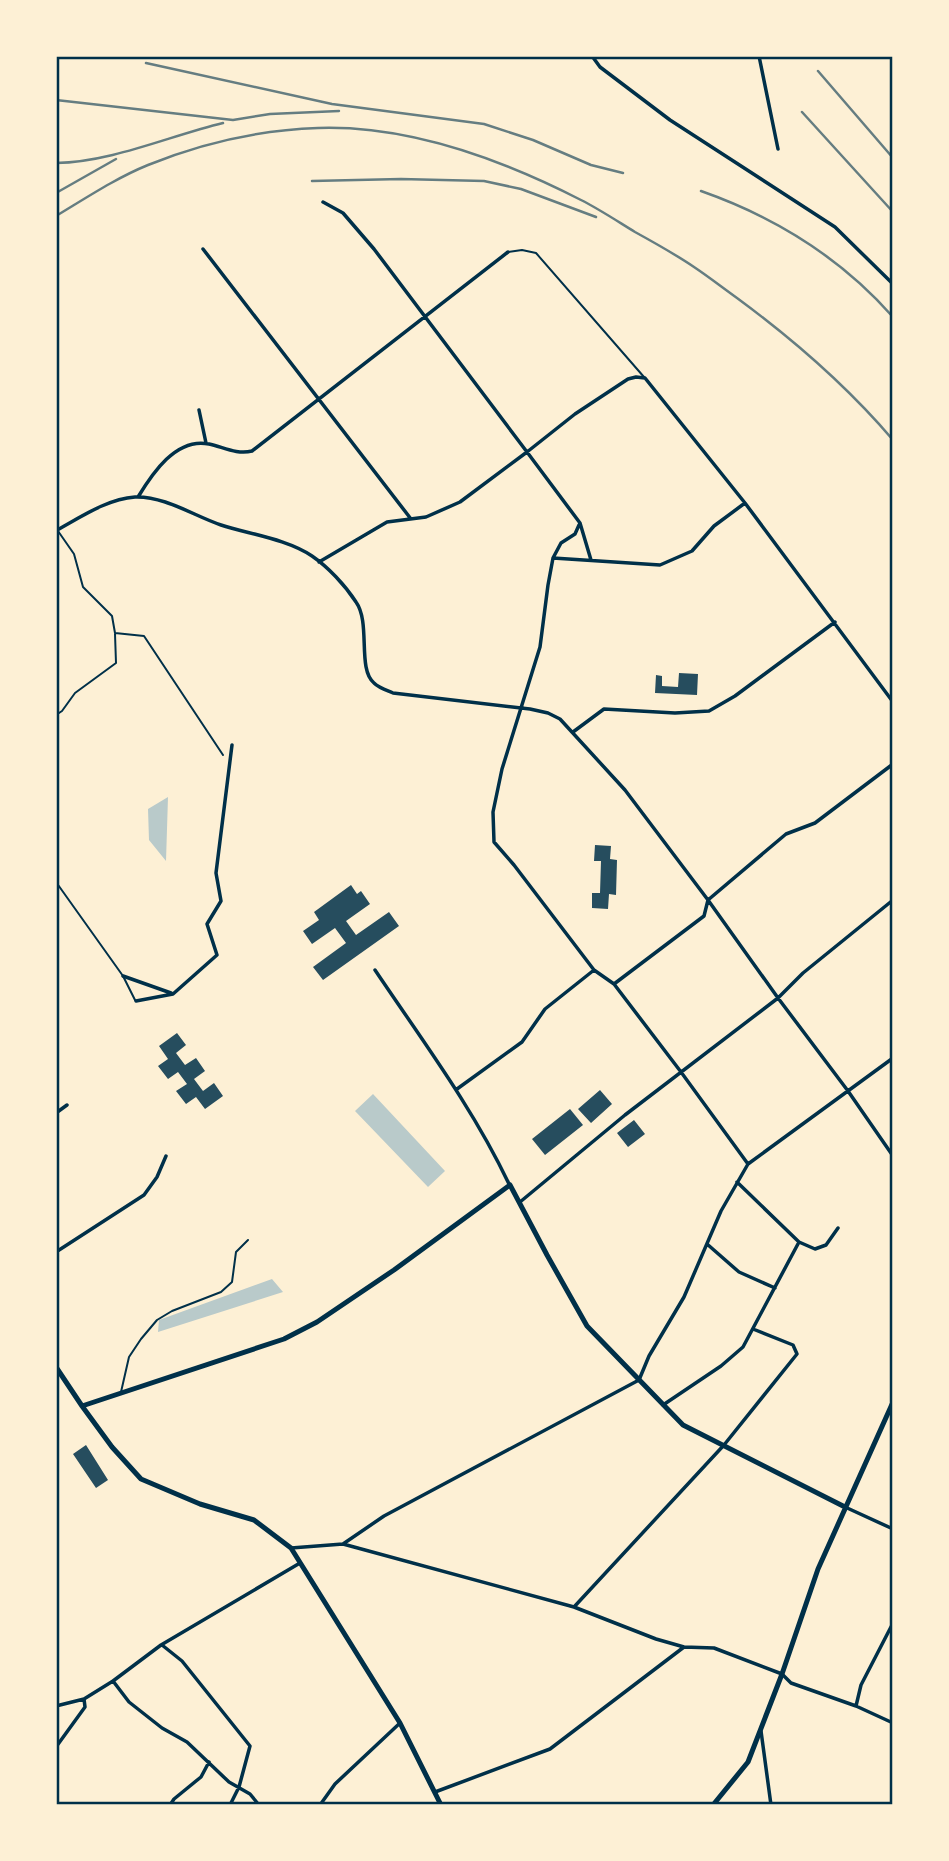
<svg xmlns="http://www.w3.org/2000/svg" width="949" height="1861" font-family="Overpass,sans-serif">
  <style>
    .green { fill: #b9caca }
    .building { fill: #264d5e }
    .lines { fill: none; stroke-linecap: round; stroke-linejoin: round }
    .service { stroke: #003049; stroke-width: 2 }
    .minor { stroke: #003049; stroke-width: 3.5 }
    .tertiary { stroke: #003049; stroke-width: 5 }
    .rail { stroke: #657d81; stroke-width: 2.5 }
    .neatline { fill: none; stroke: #003049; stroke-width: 2.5 }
  </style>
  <rect width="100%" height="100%" fill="#fdf0d5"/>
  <path class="green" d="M 168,797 L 166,861 L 149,840 L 148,809 Z
    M 373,1094 L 445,1171 L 428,1187 L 355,1111 Z
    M 272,1279 L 283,1292 L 158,1332 L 159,1320 Z"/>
  <path class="building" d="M 679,673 L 698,674 L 697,695 L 655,693 L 656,675 L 662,676 L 662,686 L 678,687 Z
    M 595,845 L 611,846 L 610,859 L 617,860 L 616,895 L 609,894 L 608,909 L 592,908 L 592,893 L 600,893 L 601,861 L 594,861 Z
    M 351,885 L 357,894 L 361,891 L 370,904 L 346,921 L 356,935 L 389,912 L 399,926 L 323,980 L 313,967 L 346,943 L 335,928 L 312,944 L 303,931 L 319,920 L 314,912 Z
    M 177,1033 L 186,1045 L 176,1053 L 185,1065 L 196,1058 L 205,1071 L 194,1079 L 203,1091 L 214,1083 L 223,1096 L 205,1109 L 196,1097 L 186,1104 L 176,1091 L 187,1084 L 178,1072 L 168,1079 L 158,1066 L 168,1059 L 159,1046 Z
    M 600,1090 L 612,1104 L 591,1123 L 578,1109 Z
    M 570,1109 L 583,1125 L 545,1155 L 532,1139 Z
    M 634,1120 L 645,1134 L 628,1147 L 617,1133 Z
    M 86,1445 L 108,1480 L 96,1488 L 73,1454 Z"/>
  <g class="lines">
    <path class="service" d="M 508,252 L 522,250 L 536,253 L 644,377
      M 58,531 L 74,554 L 83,587 L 112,616 L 115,633 L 144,636 L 223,755
      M 56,715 L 62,711 L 75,693 L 116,663 L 115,634
      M 56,882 L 123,976 L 135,1000
      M 121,1392 L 129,1357 L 141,1339 L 157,1320 L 172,1311 L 221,1292 L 232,1282 L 236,1252 L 248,1240"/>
    <path class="minor" d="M 592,56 L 600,67 L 670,120 L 835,227 L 893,284
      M 759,56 L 778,149
      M 323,202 L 343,213 L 374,249 L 527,452 L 580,523 L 591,560
      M 203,249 L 411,519
      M 199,410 L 206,443
      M 138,497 C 152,474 176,437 209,444 C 223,447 237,455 252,451 L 508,252
      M 745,503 L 714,526 L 692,551 L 660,565 L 553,558 L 548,585 L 540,647 L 502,769 L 493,812 L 494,842 L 514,865 L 594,970 L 614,984 L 681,1072 L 748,1164
      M 57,530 C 81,517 107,499 135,497 C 165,496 194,516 221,525 C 249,534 287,539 312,556 C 328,567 345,585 356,602 C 371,623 357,669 374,683 C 379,688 386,690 393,693 L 530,709 L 548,713 L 560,719 L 625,790 L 708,900 L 778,998 L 848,1091 L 893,1156
      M 553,558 L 561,543 L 575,534 L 579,525
      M 319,562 L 387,522 L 426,517 L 460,502 L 527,452 L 575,414 L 628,379 L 636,377 L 645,378 L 745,503 L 893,702
      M 573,732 L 604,709 L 675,713 L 709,711 L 735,696 L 835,622
      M 375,970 C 422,1040 473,1108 509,1184
      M 123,976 L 171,993
      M 614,984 L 704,916 L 708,900 L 786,834 L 815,823 L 893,764
      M 136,1001 L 173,994 L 217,955 L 207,924 L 221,901 L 216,873 L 232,745
      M 457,1089 L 522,1042 L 545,1009 L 594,970
      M 56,1113 L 67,1105
      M 737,1182 L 799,1242 L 815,1249 L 826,1245 L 838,1228
      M 520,1202 L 625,1115 L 778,998 L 803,973 L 893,900
      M 707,1244 L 739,1272 L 775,1288
      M 56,1252 L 144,1195 L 157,1177 L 166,1156
      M 663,1405 L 721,1366 L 743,1347 L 799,1242
      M 845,1507 L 893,1529
      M 343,1544 L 384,1516 L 639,1380 L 649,1356 L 684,1297 L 721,1211 L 748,1164 L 893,1058
      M 291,1548 L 343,1544 L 574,1607 L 656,1639 L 684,1647 L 714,1648 L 782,1674 L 791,1683 L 856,1706 L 893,1723
      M 574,1607 L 724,1445 L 797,1354 L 793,1345 L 753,1329
      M 162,1645 L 182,1661 L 250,1746 L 239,1787 L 230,1805
      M 113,1681 L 129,1702 L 162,1728 L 187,1742 L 229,1782 L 250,1794 L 259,1805
      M 56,1706 L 84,1699 L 113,1681 L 161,1645 L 300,1563
      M 856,1706 L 861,1685 L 893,1623
      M 761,1731 L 771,1805
      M 56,1747 L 85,1707 L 84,1699
      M 435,1792 L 550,1749 L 684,1647
      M 170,1805 L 174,1799 L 201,1777 L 209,1762
      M 320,1805 L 335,1784 L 400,1723"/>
    <path class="tertiary" d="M 56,1367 L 82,1406 L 112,1447 L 141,1479 L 200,1504 L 254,1520 L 291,1548 L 400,1723 L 441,1805
      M 82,1406 L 284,1339 L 317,1322 L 394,1270 L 510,1185 L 547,1255 L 587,1326 L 683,1425 L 845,1507
      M 713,1805 L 748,1762 L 782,1674 L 818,1569 L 893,1402"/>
    <path class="rail" d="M 146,63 L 332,104 L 484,124 L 533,140 L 591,165 L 623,173
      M 818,71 L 893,158
      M 56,100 L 233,120 L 270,114 L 339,111
      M 802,112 L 893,212
      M 56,163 C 112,162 169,136 223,123
      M 312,181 L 401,179 L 484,181 L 521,189 L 596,217
      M 701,191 C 775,217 841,258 893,317
      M 56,193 L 116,159
      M 56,216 C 86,198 116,178 148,165 C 202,143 260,130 318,128 C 409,125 501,159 581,200 C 599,209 617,221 635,232 C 655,243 675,254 694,267 C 709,277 723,288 737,298 C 794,340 847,386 893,440"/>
  </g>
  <rect width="949" height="1861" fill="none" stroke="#fdf0d5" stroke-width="116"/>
  <rect x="58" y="58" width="833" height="1745" class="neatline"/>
</svg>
